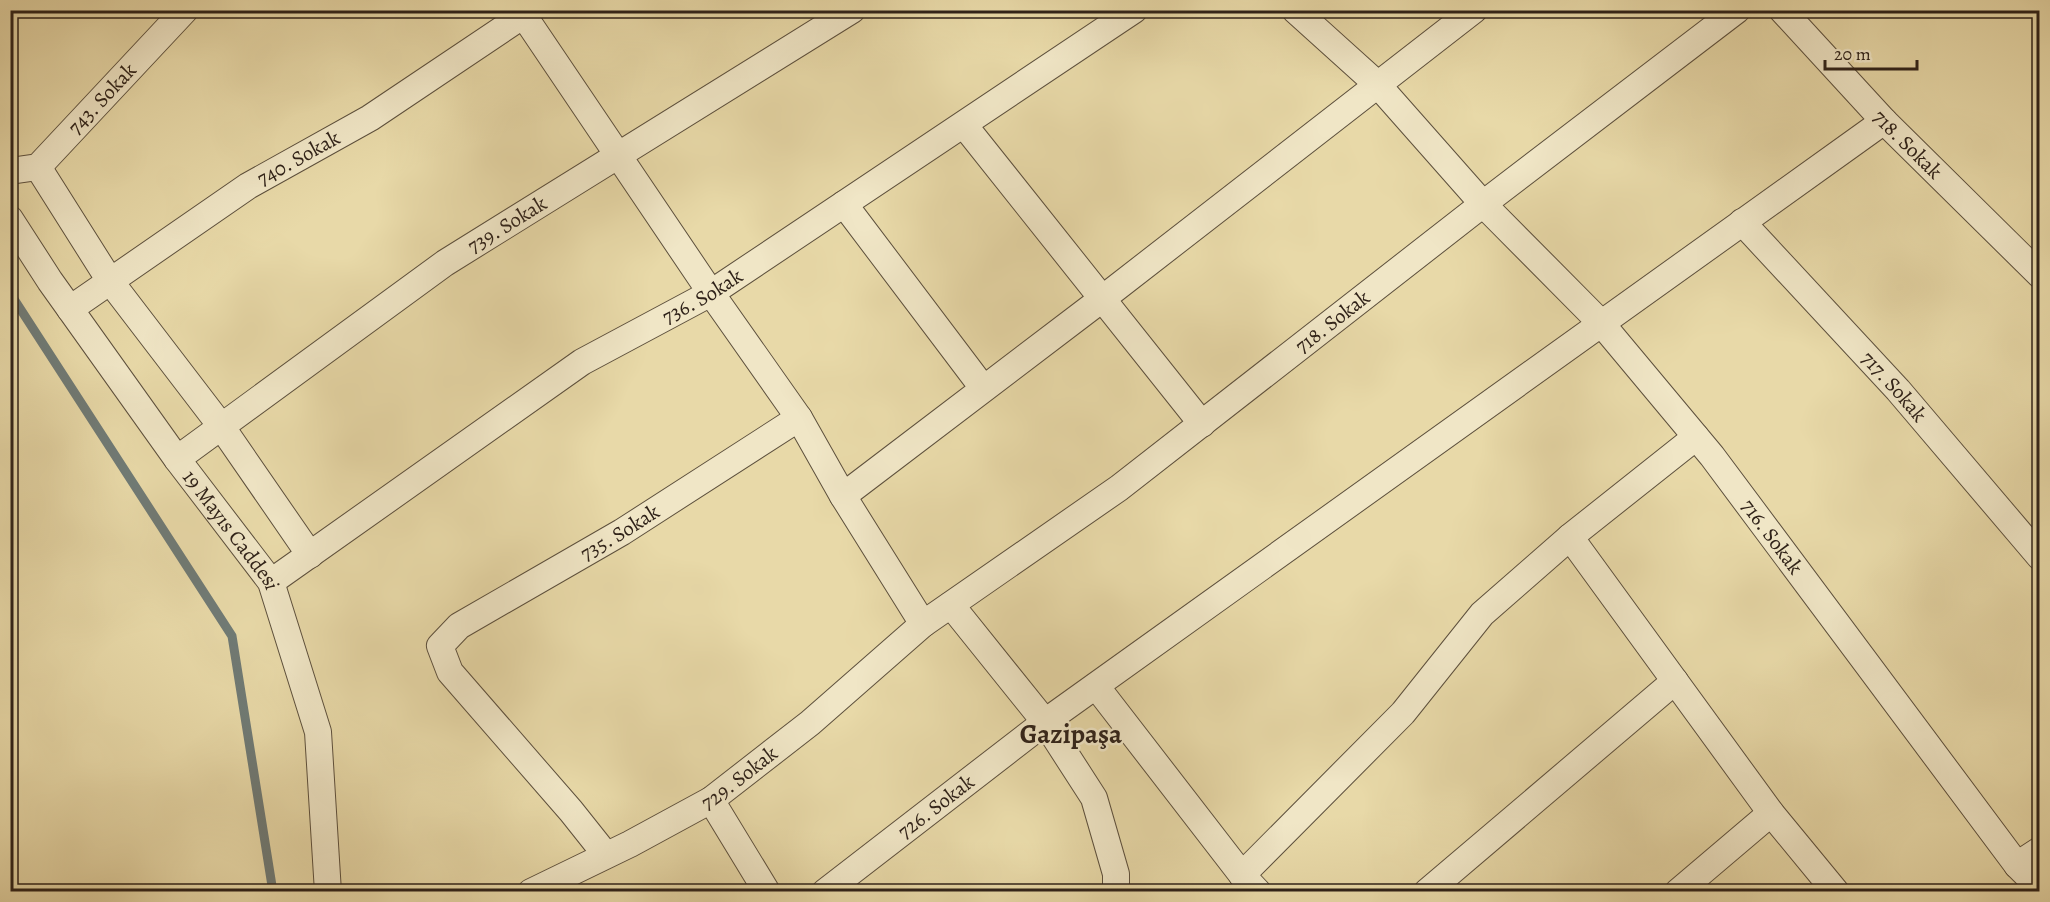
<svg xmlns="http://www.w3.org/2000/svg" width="2050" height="902" font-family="Alegreya,serif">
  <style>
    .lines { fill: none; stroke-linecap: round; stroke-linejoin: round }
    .stream { stroke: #707b76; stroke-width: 9 }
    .minor-casing { stroke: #5d503d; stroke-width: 28 }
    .minor { stroke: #f0e6c6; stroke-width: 26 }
    .labels { text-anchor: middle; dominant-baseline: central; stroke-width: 5; stroke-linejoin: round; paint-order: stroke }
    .street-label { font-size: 21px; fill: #2f2219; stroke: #f0e6c6 }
    .district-label { font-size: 27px; font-weight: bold; fill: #2f2219; stroke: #f0e6c6 }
  </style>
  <rect width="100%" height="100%" fill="#e8d9a8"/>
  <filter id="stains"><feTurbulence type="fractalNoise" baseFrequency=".00333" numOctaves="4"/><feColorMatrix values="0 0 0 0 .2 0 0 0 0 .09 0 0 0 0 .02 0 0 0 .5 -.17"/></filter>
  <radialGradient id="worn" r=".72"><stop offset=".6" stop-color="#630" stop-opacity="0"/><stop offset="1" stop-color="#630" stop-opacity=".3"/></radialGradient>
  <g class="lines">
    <path class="stream" d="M 10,293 L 232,636 L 273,892"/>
    <g class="minor-casing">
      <g id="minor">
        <path d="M 520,10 L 711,293 L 799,418 L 843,496 L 923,624"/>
        <path id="s1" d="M 1295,10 L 1377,84 L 1483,204 L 1601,323 L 1712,456 L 2017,865 L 2040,888"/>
        <path id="s2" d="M 1782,10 L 1884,121 L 2040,275"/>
        <path d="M 964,125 L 1202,424"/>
        <path d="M 38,167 L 110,281 L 221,426 L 310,555"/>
        <path id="s3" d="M 10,171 L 38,167 L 185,10"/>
        <path d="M 844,204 L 983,388"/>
        <path id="s4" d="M 10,219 L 50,281 L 177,459 L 271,582 L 318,732 L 328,892"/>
        <path id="s5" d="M 1742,222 L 1898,390 L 2040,557"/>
        <path id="s6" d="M 70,309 L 248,186 L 370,118 L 531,10"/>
        <path id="s7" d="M 177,459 L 445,263 L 852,10"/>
        <path d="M 843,496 L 1102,299 L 1474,10"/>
        <path d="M 1570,537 L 1771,813 L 1836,892"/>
        <path id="s8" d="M 271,582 L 582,362 L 711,293 L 1134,10"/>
        <path d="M 951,605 L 1045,722 L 1094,798 L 1116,874 L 1116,892"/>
        <path d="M 1096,686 L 1242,875 L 1258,892"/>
        <path d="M 711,800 L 767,892"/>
        <path id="s9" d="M 606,855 L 571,811 L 450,672 L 440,646 L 459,626 L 622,532 L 799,418"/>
        <path d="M 2017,865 L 2040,850"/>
        <path d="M 1242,875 L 1403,713 L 1482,614 L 1570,537 L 1696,437"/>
        <path id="s10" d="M 531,892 L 630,844 L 711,800 L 810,723 L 923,624 L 1119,488 L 1483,204 L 1737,10"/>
        <path id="s11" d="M 825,892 L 1045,722 L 1884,121"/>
        <path d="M 1427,892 L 1675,681"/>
        <path d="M 1678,892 L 1771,813"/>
      </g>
    </g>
    <use href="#minor" class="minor"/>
  </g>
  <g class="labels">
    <g class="street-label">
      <text stroke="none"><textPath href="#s3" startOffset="122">743. Sokak</textPath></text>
      <text stroke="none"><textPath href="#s2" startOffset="184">718. Sokak</textPath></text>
      <text stroke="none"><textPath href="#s6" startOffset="274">740. Sokak</textPath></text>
      <text stroke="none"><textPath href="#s7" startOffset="405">739. Sokak</textPath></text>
      <text stroke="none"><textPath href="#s8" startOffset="518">736. Sokak</textPath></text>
      <text stroke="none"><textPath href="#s10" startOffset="987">718. Sokak</textPath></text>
      <text stroke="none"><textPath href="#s5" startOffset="224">717. Sokak</textPath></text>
      <text stroke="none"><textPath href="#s4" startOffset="382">19 Mayıs Caddesi</textPath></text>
      <text stroke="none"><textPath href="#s9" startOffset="482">735. Sokak</textPath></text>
      <text stroke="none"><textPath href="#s1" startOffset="712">716. Sokak</textPath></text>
      <text stroke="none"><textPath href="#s10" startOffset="238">729. Sokak</textPath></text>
      <text stroke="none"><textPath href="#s11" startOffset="140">726. Sokak</textPath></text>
    </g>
    <g class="district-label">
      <text x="1071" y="734">Gazipaşa</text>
    </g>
  </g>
  <rect width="2050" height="902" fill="none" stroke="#e8d9a8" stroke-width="36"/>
  <rect x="12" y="12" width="2026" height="878" fill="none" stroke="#2f2219" stroke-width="3"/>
  <rect x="18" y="18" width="2014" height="866" fill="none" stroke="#2f2219" stroke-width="1.5"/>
  <path d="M1825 60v9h92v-9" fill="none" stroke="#2f2219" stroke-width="3"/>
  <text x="1834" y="60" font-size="18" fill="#2f2219" stroke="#f0e6c6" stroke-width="4.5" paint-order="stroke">20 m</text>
  <rect width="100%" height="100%" filter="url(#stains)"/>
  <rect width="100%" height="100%" fill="url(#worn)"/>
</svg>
